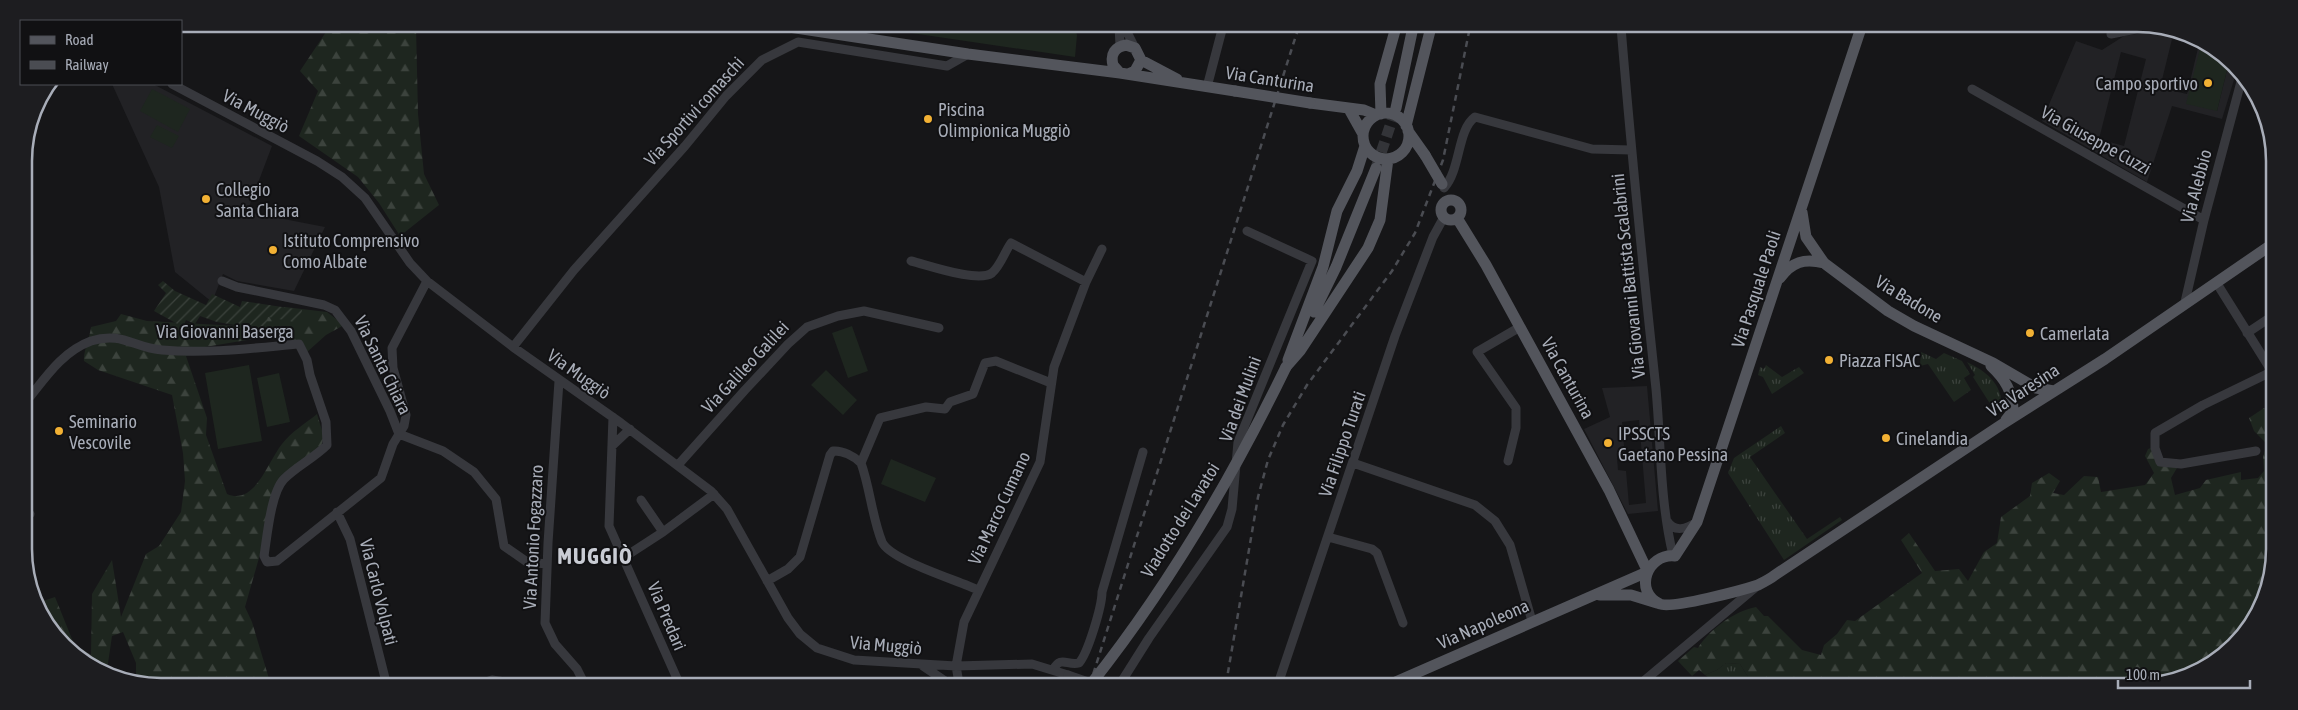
<svg xmlns="http://www.w3.org/2000/svg" width="2298" height="710" font-family="'Asap Condensed',sans-serif">
  <style>
    .built { fill: #222225; fill-rule: evenodd }
    .grass { fill: url(#grass-tufts) }
    .forest { fill: url(#forest-firs) }
    .garden { fill: url(#garden-furrows) }
    .pitch { fill: #1e261f }
    .lines { fill: none; stroke-linecap: round; stroke-linejoin: round }
    .major-tunnel { stroke: #333438; stroke-width: 11; stroke-dasharray: 11 5.5; stroke-linecap: butt }
    .minor { stroke: #37383d; stroke-width: 9 }
    .major { stroke: #53555c; stroke-width: 11 }
    .rail { stroke: #4a4c52; stroke-width: 2.5; stroke-dasharray: 6 5; stroke-linecap: butt }
    .minor-bridge { stroke: #37383d; stroke-width: 9 }
    .major-bridge { stroke: #53555c; stroke-width: 11 }
    .poi-dot { fill: #f2b134; stroke: #111113; stroke-width: 2 }
    .labels { text-anchor: middle; dominant-baseline: central; stroke-width: 4; stroke-linejoin: round; paint-order: stroke }
    .street-label { font-size: 18px; fill: #a8adb8; stroke: #111113 }
    .poi-label { font-size: 18px; fill: #a8adb8; stroke: #111113; text-anchor: start }
    .district-label { font-size: 22px; font-weight: bold; letter-spacing: 1px; fill: #c9ccd4; stroke: #111113 }
    .rim { fill: none; stroke: #a8adb8; stroke-width: 2.5 }
  </style>
  <defs>
    <pattern id="grass-tufts" width="24" height="20" patternUnits="userSpaceOnUse" patternTransform="scale(1.25)"><rect width="24" height="20" fill="#1e261f"/><path d="M3 7l-1-3M5 7V3M7 7l1-3M15 17l-1-3M17 17v-4M19 17l1-3" fill="none" stroke="#3c433d"/></pattern>
    <pattern id="forest-firs" width="22" height="20" patternUnits="userSpaceOnUse" patternTransform="scale(1.25)"><rect width="22" height="20" fill="#1e261f"/><path d="M5 1l3.5 6h-7zM16 11l3.5 6h-7z" fill="#3c433d"/></pattern>
    <pattern id="garden-furrows" width="10" height="10" patternUnits="userSpaceOnUse" patternTransform="scale(1.25)"><rect width="10" height="10" fill="#1e261f"/><path d="M-1 1l2-2M0 10L10 0M9 11l2-2" fill="none" stroke="#3c433d"/></pattern>
  </defs>
  <rect width="100%" height="100%" fill="#161618"/>
  <path class="built" d="M 2172,28 L 2189,38 L 2173,35 L 2160,88 L 2187,94 L 2199,44 L 2201,45 L 2217,111 L 2229,62 L 2237,70 L 2222,119 L 2172,106 L 2147,182 L 2042,121 L 2076,41 L 2102,50 L 2124,36 ZM 2121,52 L 2146,59 L 2124,146 L 2099,139 Z
    M 112,84 L 153,84 L 272,146 L 247,212 L 325,227 L 294,291 L 237,281 L 223,274 L 212,302 L 175,272 L 159,187 Z
    M 1647,386 L 1658,511 L 1628,514 L 1584,429 L 1610,417 L 1602,388 ZM 1639,420 L 1646,503 L 1629,505 L 1626,471 L 1618,470 L 1617,458 L 1625,457 L 1622,422 Z"/>
  <path class="grass" d="M 1921,352 L 1936,359 L 1944,353 L 1962,361 L 1970,374 L 1964,378 L 1971,390 L 1954,402 L 1928,364 L 1920,366 Z
    M 1967,362 C 1987,372 2001,383 2002,406 L 1996,413 L 1973,377 L 1975,375 Z
    M 1766,365 L 1782,377 L 1799,367 L 1804,373 L 1772,394 L 1763,377 L 1758,375 L 1760,367 L 1764,369 Z
    M 1781,426 L 1785,433 L 1750,457 L 1807,539 L 1840,517 L 1842,520 L 1784,560 L 1728,473 L 1734,458 Z
    M 1726,663 L 1740,664 L 1753,685 L 1715,685 L 1710,681 L 1698,685 L 1708,677 L 1705,675 L 1717,670 Z"/>
  <path class="forest" d="M 325,24 L 414,24 L 416,27 L 418,114 L 424,174 L 439,205 L 400,236 L 379,203 L 358,177 L 299,136 L 318,91 L 300,71 L 328,29 Z
    M 285,307 L 327,312 L 344,325 L 326,335 L 307,352 L 296,341 L 272,336 L 211,346 L 205,347 L 202,354 L 186,356 L 207,418 L 206,435 L 227,494 C 255,506 268,461 282,444 C 291,432 306,423 317,414 L 324,437 L 321,446 L 282,477 L 245,607 L 252,622 L 270,682 L 136,682 L 136,663 L 123,632 L 112,636 L 107,670 L 58,640 L 40,602 L 55,597 L 74,644 L 91,655 L 92,594 L 112,560 L 121,617 L 146,554 L 159,546 L 181,512 L 185,481 L 183,453 L 172,395 L 98,370 L 84,361 C 83,352 90,337 91,327 L 116,321 L 121,314 L 147,321 L 239,326 L 261,320 Z
    M 2264,408 L 2270,414 L 2270,417 L 2265,422 L 2270,431 L 2270,584 L 2251,625 L 2221,658 L 2145,686 L 1753,685 L 1740,664 L 1726,663 L 1717,670 L 1705,675 L 1699,670 L 1692,676 L 1678,661 L 1694,647 L 1698,648 C 1709,630 1734,611 1756,607 L 1764,616 L 1768,616 L 1802,650 L 1821,655 L 1824,645 L 1837,634 L 1847,620 L 1855,621 L 1922,573 L 1901,540 L 1909,533 L 1935,571 L 1959,569 L 1968,581 L 1984,552 L 1997,543 L 2001,517 L 2030,496 L 2032,483 L 2049,473 L 2060,481 L 2053,493 L 2064,495 L 2084,476 L 2098,477 L 2101,492 L 2145,485 L 2154,473 L 2145,456 L 2148,449 L 2154,447 L 2162,460 L 2177,468 L 2171,478 L 2175,495 L 2200,488 L 2206,480 L 2241,472 L 2241,480 L 2258,478 L 2264,471 L 2263,457 L 2267,444 L 2254,431 L 2249,418 Z"/>
  <path class="garden" d="M 163,281 L 175,291 L 206,305 L 212,294 L 240,307 L 242,301 L 302,310 L 300,323 L 268,317 L 265,330 L 217,322 L 200,316 L 195,324 L 186,320 L 183,327 L 154,311 L 166,293 L 158,285 Z"/>
  <path class="pitch" d="M 857,25 L 1074,26 L 1077,35 L 1075,57 Z
    M 2201,45 L 2229,62 L 2217,111 L 2186,104 Z
    M 152,89 L 190,109 L 178,132 L 140,111 Z
    M 157,125 L 179,136 L 172,148 L 150,137 Z
    M 852,326 L 868,371 L 848,378 L 832,333 Z
    M 249,365 L 262,441 L 218,449 L 205,373 Z
    M 826,370 L 857,400 L 843,415 L 811,385 Z
    M 279,373 L 290,422 L 267,427 L 257,378 Z
    M 891,459 L 936,478 L 925,502 L 881,484 Z"/>
  <g class="lines">
    <path class="major-tunnel" d="M 1376,168 L 1396,108"/>
    <path class="minor" d="M 1119,26 L 1120,46
      M 1124,26 L 1135,48
      M 1621,27 C 1631,148 1643,269 1656,389 C 1661,444 1660,502 1673,555
      M 2111,34 L 2141,28
      M 172,84 L 317,161 L 342,177 L 365,198 L 410,263 L 427,281 L 513,347 L 621,423 L 711,491 L 727,509 L 788,618 L 800,634 L 817,648 L 854,660 L 956,666 L 1032,664 L 1068,675
      M 1207,87 L 1223,26
      M 1972,89 L 2204,220
      M 1444,188 C 1461,169 1457,130 1475,117 L 1592,149 L 1631,150
      M 911,261 C 928,265 978,283 992,273 C 1001,265 1004,253 1011,243 L 1086,282
      M 222,281 L 237,287 L 324,305 L 335,310 L 351,331 L 390,411 L 399,434 L 443,451 L 474,472 L 496,499 L 504,546 L 527,562 L 547,564
      M 2216,282 L 2271,370
      M 2185,302 L 2204,220 L 2242,78
      M 2247,333 L 2271,317
      M 513,347 L 574,270 L 685,146 L 726,96 L 762,60 L 798,42 L 947,66 L 968,54
      M 559,381 L 548,543 L 545,623 L 555,644 L 577,669 L 584,683
      M 25,403 C 44,380 61,352 91,341 C 122,331 134,348 162,350 C 207,354 254,348 299,344 L 307,360 L 310,375 L 326,422 L 327,445 C 314,458 297,466 284,479 C 271,492 267,537 264,556 L 267,562 L 277,561 L 381,478 L 393,444 L 404,426 L 406,415 L 393,368 L 392,348 L 427,281
      M 613,417 L 609,526 L 679,683
      M 612,446 L 630,429
      M 2256,451 L 2181,464 L 2160,462 L 2155,448 L 2155,433 L 2203,405 L 2271,372
      M 1508,461 L 1516,428 L 1516,408 L 1477,352 L 1520,327
      M 861,463 L 880,418 L 926,407 L 945,409 L 950,402 L 973,394 L 985,363 L 996,361 L 1051,383
      M 1353,463 L 1475,505 L 1495,521 L 1510,545 L 1532,621
      M 678,465 L 745,390 L 788,344 L 807,327 L 838,316 L 864,311 L 939,328
      M 641,500 L 663,532
      M 26,511 L 30,514
      M 337,512 L 350,539 L 386,682
      M 1667,521 C 1675,533 1686,529 1697,522
      M 1328,537 L 1372,549 L 1377,553 L 1403,623
      M 623,558 L 663,532 L 714,494
      M 767,581 L 788,569 L 800,557 L 830,455 L 833,451 C 842,450 854,456 861,463 C 870,488 872,517 882,542 C 890,560 957,580 978,590
      M 923,666 L 948,683
      M 1053,670 C 1061,655 1067,666 1079,663 C 1088,653 1102,606 1102,592 L 1143,452
      M 486,682 L 492,680 L 505,682
      M 959,683 L 956,666 L 964,622 L 1040,462 L 1054,367 L 1086,282 L 1102,249
      M 1120,684 L 1149,638 L 1227,527 L 1232,509 L 1238,442 L 1312,261 L 1247,231
      M 1278,684 L 1395,336 L 1433,237 L 1444,217
      M 1639,685 L 1756,587"/>
    <path class="major" d="M 776,25 L 968,54 L 1120,73 L 1235,91
      M 1861,28 L 1697,522 L 1675,556 C 1647,553 1633,592 1660,604 C 1672,609 1743,590 1758,585 C 1764,582 1770,579 1775,575 L 2001,425 L 2105,359 L 2271,245
      M 1141,60 L 1177,79
      M 1120,73 L 1113,65 C 1110,54 1115,47 1126,45 L 1135,48 L 1141,60 L 1135,71 L 1128,74
      M 1310,103 L 1364,110 L 1376,115
      M 1396,108 L 1413,27
      M 1349,109 L 1363,134
      M1363 136a23 23 0 1 1 46 0a23 23 0 1 1-46 0Z
      M 1381,114 L 1380,84 L 1396,27
      M 1406,126 L 1431,27
      M 1408,131 L 1425,155
      M1441 210a10 10 0 1 1 20 0a10 10 0 1 1-20 0Z
      M 1802,212 L 1806,237 L 1824,263 L 1888,311 L 1914,326 L 1993,363 L 2036,388 L 2054,391
      M 1457,218 L 1486,265 L 1609,490 L 1647,570
      M 1780,278 C 1792,262 1804,258 1824,263
      M 1314,312 L 1336,267 L 1376,168
      M 1288,360 L 1323,267 L 1337,211 L 1357,171 L 1365,146
      M 1991,366 C 2005,379 2013,392 2013,411 L 2006,420
      M 1286,367 L 1300,351 L 1368,248 L 1380,220 L 1388,159
      M 1600,595 L 1631,595 L 1657,603
      M 1391,684 L 1647,572"/>
    <path class="rail" d="M 1090,684 L 1299,26
      M 1226,684 L 1258,497 L 1268,460 L 1283,425 L 1307,385 L 1392,271 L 1415,233 L 1443,160 L 1470,27"/>
    <path class="minor-bridge" d="M 1068,675 L 1094,684"/>
    <path class="major-bridge" d="M 1235,91 L 1310,103
      M 1425,155 L 1442,184
      M 1091,684 C 1168,587 1232,478 1286,367"/>
  </g>
  <g class="poi-dot">
    <circle cx="2208" cy="83" r="5"/>
    <circle cx="928" cy="119" r="5"/>
    <circle cx="206" cy="199" r="5"/>
    <circle cx="273" cy="250" r="5"/>
    <circle cx="2030" cy="333" r="5"/>
    <circle cx="1829" cy="360" r="5"/>
    <circle cx="59" cy="431" r="5"/>
    <circle cx="1886" cy="438" r="5"/>
    <circle cx="1608" cy="443" r="5"/>
  </g>
  <g class="labels">
    <g class="street-label">
      <text transform="translate(1270 79) rotate(9)">Via Canturina</text>
      <text transform="translate(256 111) rotate(28)">Via Muggiò</text>
      <text transform="translate(694 111) rotate(-48)">Via Sportivi comaschi</text>
      <text transform="translate(2096 140) rotate(29)">Via Giuseppe Cuzzi</text>
      <text transform="translate(2196 186) rotate(-75)">Via Alebbio</text>
      <text transform="translate(1628 276) rotate(-96)">Via Giovanni Battista Scalabrini</text>
      <text transform="translate(1756 289) rotate(-72)">Via Pasquale Paoli</text>
      <text transform="translate(1909 299) rotate(31)">Via Badone</text>
      <text x="225" y="331">Via Giovanni Baserga</text>
      <text transform="translate(383 365) rotate(64)">Via Santa Chiara</text>
      <text transform="translate(745 367) rotate(-47)">Via Galileo Galilei</text>
      <text transform="translate(579 374) rotate(35)">Via Muggiò</text>
      <text transform="translate(1568 378) rotate(61)">Via Canturina</text>
      <text transform="translate(2023 390) rotate(-33)">Via Varesina</text>
      <text transform="translate(1240 399) rotate(-70)">Via dei Mulini</text>
      <text transform="translate(1342 444) rotate(-71)">Via Filippo Turati</text>
      <text transform="translate(999 508) rotate(-65)">Via Marco Cumano</text>
      <text transform="translate(1180 520) rotate(-58)">Viadotto dei Lavatoi</text>
      <text transform="translate(533 537) rotate(-87)">Via Antonio Fogazzaro</text>
      <text transform="translate(379 592) rotate(76)">Via Carlo Volpati</text>
      <text transform="translate(667 616) rotate(67)">Via Predari</text>
      <text transform="translate(1483 624) rotate(-24)">Via Napoleona</text>
      <text transform="translate(886 645) rotate(5)">Via Muggiò</text>
    </g>
    <g class="poi-label">
      <text x="2198" y="83" text-anchor="end">Campo sportivo</text>
      <text x="938" y="109">Piscina<tspan x="938" dy="21">Olimpionica Muggiò</tspan></text>
      <text x="216" y="189">Collegio<tspan x="216" dy="21">Santa Chiara</tspan></text>
      <text x="283" y="240">Istituto Comprensivo<tspan x="283" dy="21">Como Albate</tspan></text>
      <text x="2040" y="333">Camerlata</text>
      <text x="1839" y="360">Piazza FISAC</text>
      <text x="69" y="421">Seminario<tspan x="69" dy="21">Vescovile</tspan></text>
      <text x="1618" y="433">IPSSCTS<tspan x="1618" dy="21">Gaetano Pessina</tspan></text>
      <text x="1896" y="438">Cinelandia</text>
    </g>
    <g class="district-label">
      <text x="595" y="556">MUGGIÒ</text>
    </g>
  </g>
  <path d="M0 0H2298V710H0ZM161 32H2137A129 129 0 0 1 2266 161V549A129 129 0 0 1 2137 678H161A129 129 0 0 1 32 549V161A129 129 0 0 1 161 32Z" fill="#1d1d20" fill-rule="evenodd"/>
  <path class="rim" d="M161 32H2137A129 129 0 0 1 2266 161V549A129 129 0 0 1 2137 678H161A129 129 0 0 1 32 549V161A129 129 0 0 1 161 32Z"/>
  <rect x="20" y="20" width="162" height="65" fill="#111113" stroke="#4d4f55"/>
  <rect x="30" y="36" width="25" height="8" fill="#53555c" stroke="#4d4f55"/>
  <text x="65" y="45" font-size="15" fill="#a8adb8">Road</text>
  <rect x="30" y="61" width="25" height="8" fill="#4a4c52" stroke="#4d4f55"/>
  <text x="65" y="70" font-size="15" fill="#a8adb8">Railway</text>
  <path d="M2118 680v8h132v-8" fill="none" stroke="#a8adb8" stroke-width="2.5"/>
  <text x="2126" y="680" font-size="15" fill="#a8adb8" stroke="#111113" stroke-width="4" paint-order="stroke">100 m</text>
</svg>
